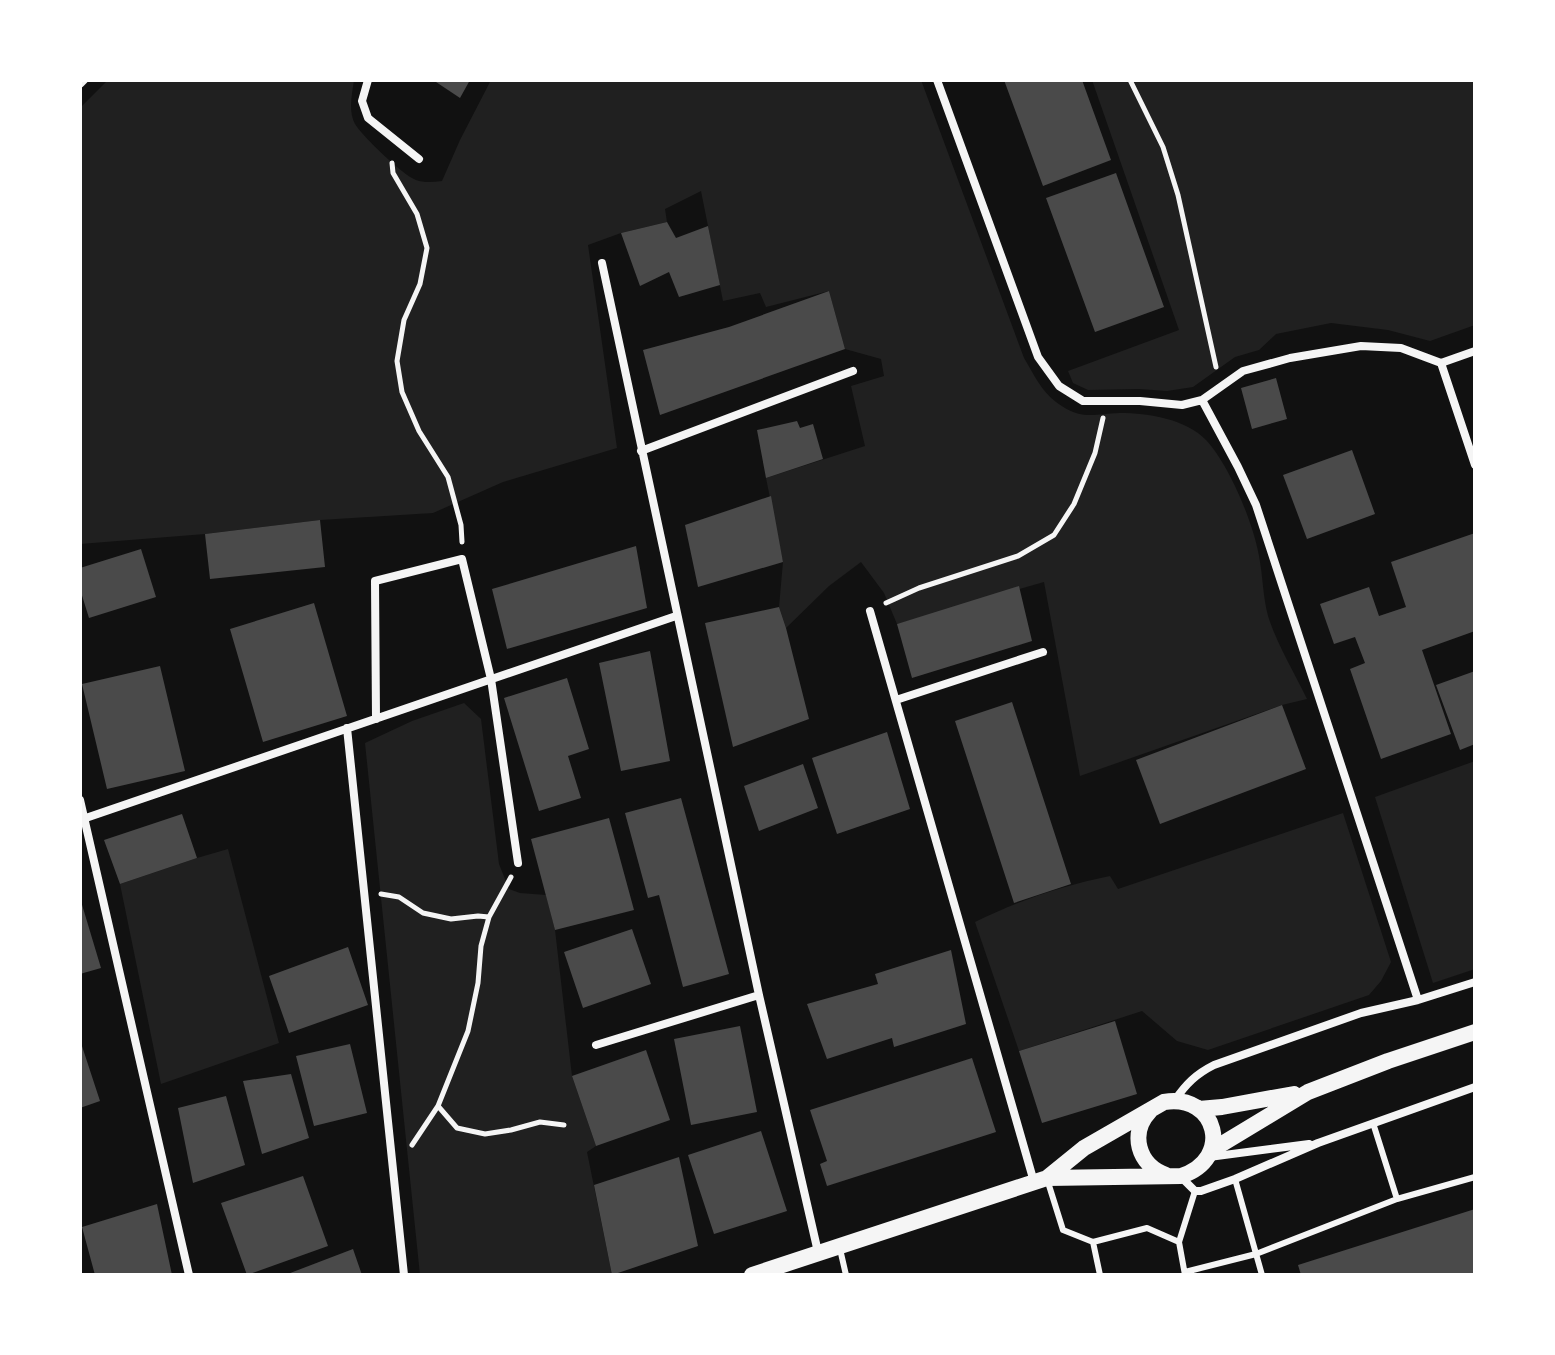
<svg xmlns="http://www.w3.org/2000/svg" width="1555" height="1355" font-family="'Public Sans',sans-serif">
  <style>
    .green { fill: #202020 }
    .building { fill: #4a4a4a }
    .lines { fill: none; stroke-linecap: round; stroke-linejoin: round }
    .path { stroke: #f5f5f5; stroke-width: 5 }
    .service { stroke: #f5f5f5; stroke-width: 6 }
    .minor { stroke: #f5f5f5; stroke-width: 8 }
    .secondary { stroke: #f5f5f5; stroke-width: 16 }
  </style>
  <rect width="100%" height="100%" fill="#111"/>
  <path class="green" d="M 108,80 L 354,80 C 352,94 348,111 355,124 C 362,136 404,176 416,180 C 424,183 433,182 442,181 L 460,140 L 491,80 L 921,80 L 1024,358 C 1033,373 1042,392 1056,402 C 1081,421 1093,414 1120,413 C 1148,413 1186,419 1206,440 C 1230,466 1255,526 1260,562 C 1263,580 1263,597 1268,616 C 1276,642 1295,674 1307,699 L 1282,705 L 1080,776 L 1044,582 L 897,624 L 884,593 L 861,562 L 829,586 L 786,628 L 779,607 L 783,562 L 766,478 L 865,446 L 851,386 L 884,376 L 881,359 L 845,349 L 829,291 L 766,307 L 760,293 L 723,301 L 701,191 L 665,209 L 667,222 L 621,233 L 588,245 L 617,448 L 503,482 L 433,513 L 320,520 L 205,534 L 80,544 L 80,108 Z
    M 1092,80 L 1475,80 L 1475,325 L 1430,341 L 1388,330 L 1331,323 L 1276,334 L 1259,350 L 1235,357 L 1193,387 L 1167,391 L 1139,389 L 1088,390 L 1073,383 L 1068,371 L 1179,330 Z
    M 464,703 L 481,719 L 499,864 L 509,889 L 520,893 L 546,895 L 555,930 L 572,1076 L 596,1146 L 587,1152 L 612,1275 L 420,1275 L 365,743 L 412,721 Z
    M 1475,761 L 1475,969 L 1433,983 L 1375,797 Z
    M 1343,813 L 1391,962 L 1381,981 L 1369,995 L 1208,1050 L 1177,1041 L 1142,1011 L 1019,1051 L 975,922 C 1020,900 1061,886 1110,876 L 1118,889 Z
    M 228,849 L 279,1043 L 161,1084 L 120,884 L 197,858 Z"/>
  <path class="building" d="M 433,80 L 470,80 L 460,98 Z
    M 1004,80 L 1082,80 L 1111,160 L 1043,186 Z
    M 1116,173 L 1164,307 L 1095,332 L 1046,198 Z
    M 667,222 L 676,238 L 708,226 L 720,285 L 679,297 L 669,272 L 640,286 L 621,233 Z
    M 829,291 L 845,349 L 660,415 L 643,350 L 729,327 Z
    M 1276,378 L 1287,419 L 1252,429 L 1241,388 Z
    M 797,421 L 800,428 L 813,424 L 823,459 L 766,478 L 757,430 Z
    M 1352,450 L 1375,514 L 1307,539 L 1283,475 Z
    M 771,496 L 783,562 L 698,587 L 685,525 Z
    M 320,520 L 325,567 L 210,579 L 205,534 Z
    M 1475,533 L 1475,631 L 1422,650 L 1451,734 L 1381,759 L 1350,669 L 1365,663 L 1355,637 L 1334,644 L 1320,604 L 1369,587 L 1379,616 L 1406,607 L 1391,562 Z
    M 636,546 L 647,608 L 507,649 L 492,589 Z
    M 141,549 L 156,597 L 89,618 L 80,589 L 80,568 Z
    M 1019,586 L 1032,641 L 912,678 L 897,624 Z
    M 314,603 L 347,716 L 263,742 L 230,629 Z
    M 779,607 L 786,628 L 809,719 L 733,747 L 705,623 Z
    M 650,651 L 670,761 L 621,771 L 599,663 Z
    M 160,666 L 185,771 L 107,789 L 82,684 Z
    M 1475,671 L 1475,744 L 1460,750 L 1436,685 Z
    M 567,678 L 589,749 L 568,756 L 581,798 L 539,811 L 504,698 Z
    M 1012,702 L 1071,884 L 1014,903 L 955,721 Z
    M 1282,705 L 1306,769 L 1160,824 L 1136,760 Z
    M 887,732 L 910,809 L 837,834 L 812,758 Z
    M 803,764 L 818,808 L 759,831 L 744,786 Z
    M 681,798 L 729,974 L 683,987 L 659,895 L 648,898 L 625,813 Z
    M 182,814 L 197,858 L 120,884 L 104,840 Z
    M 609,818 L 634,910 L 555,930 L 531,839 Z
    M 80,898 L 101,968 L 80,974 Z
    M 632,929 L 651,984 L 583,1008 L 564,952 Z
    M 348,947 L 368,1005 L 289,1033 L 269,976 Z
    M 951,950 L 966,1024 L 894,1047 L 892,1038 L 827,1059 L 807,1004 L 878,984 L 875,974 Z
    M 1115,1021 L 1137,1094 L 1042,1123 L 1019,1051 Z
    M 740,1026 L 757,1112 L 691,1125 L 674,1039 Z
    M 80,1040 L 100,1101 L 80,1108 Z
    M 350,1044 L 367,1113 L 314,1126 L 296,1056 Z
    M 646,1050 L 670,1120 L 596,1146 L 572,1076 Z
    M 972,1058 L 996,1132 L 827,1186 L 820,1164 L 827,1161 L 810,1110 Z
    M 291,1074 L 309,1138 L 262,1154 L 243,1081 Z
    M 226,1096 L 245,1165 L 193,1183 L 178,1108 Z
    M 761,1131 L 787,1211 L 714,1234 L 688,1155 Z
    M 679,1157 L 698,1246 L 612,1275 L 594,1185 Z
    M 303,1176 L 328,1246 L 247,1275 L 221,1203 Z
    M 157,1204 L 172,1275 L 95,1275 L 82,1227 Z
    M 1475,1209 L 1475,1275 L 1301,1275 L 1298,1265 Z
    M 353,1249 L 362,1275 L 285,1275 Z"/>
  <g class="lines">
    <path class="path" d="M 1130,80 L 1163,147 L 1178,195 L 1216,367
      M 392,163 L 393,173 L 417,214 L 427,248 L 420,284 L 404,320 L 397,361 L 402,392 L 419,431 L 448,477 L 461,525 L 462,542
      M 886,603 L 919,588 L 1018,556 L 1054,535 L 1074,504 L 1095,453 L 1103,418
      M 381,894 L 399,897 L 423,913 L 451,919 L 478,916 L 489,917
      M 438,1106 L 457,1128 L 485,1134 L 511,1130 L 540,1122 L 564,1125
      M 412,1145 L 438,1106 L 468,1031 L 478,983 L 481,946 L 489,917 L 511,877"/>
    <path class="service" d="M 1373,1123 L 1397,1199
      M 1047,1179 L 1063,1230 L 1093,1242 L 1147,1228 L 1179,1242
      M 1235,1179 L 1262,1275
      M 1093,1242 L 1100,1275
      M 840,1249 L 846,1275
      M 1185,1272 L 1256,1254 L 1397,1199 L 1475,1177
      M 1185,1275 L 1179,1242 L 1195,1191"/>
    <path class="minor" d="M 368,80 L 362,101 L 368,118 L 419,159
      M 937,80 L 1038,357 L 1059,386 L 1083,401 L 1140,401 L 1182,405 L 1202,400 L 1243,371 L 1290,358 L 1361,346 L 1401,348 L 1441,363 L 1475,351
      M 80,84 L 84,80
      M 602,263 L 759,995 L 818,1252
      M 1441,363 L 1475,465
      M 1202,400 L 1238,467 L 1256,505 L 1418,1000
      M 641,451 L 853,371
      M 870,611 L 1034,1182
      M 896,700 L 1043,652
      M 376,719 L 375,581 L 462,559 L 491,679 L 518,863
      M 347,728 L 404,1275
      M 80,800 L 189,1275
      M 80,820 L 676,616
      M 596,1045 L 759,995
      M 1175,1100 C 1186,1084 1196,1074 1214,1065 L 1361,1013 L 1418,1000 L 1475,982
      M 1209,1157 L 1309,1144
      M 1181,1177 L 1195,1191 L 1201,1191 L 1235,1179 L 1318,1143 L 1475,1087"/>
    <path class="secondary" d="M 1199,1109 L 1222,1107 L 1294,1094
      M 1150,1111 C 1129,1133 1138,1165 1166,1175
      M 1212,1150 L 1308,1092 L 1388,1061 L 1475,1032
      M 752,1275 L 1047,1178 L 1181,1176 C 1234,1159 1217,1093 1164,1102 L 1084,1148 L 1047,1178"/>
  </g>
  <rect width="1555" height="1355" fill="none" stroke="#ffffff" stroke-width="164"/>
</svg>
